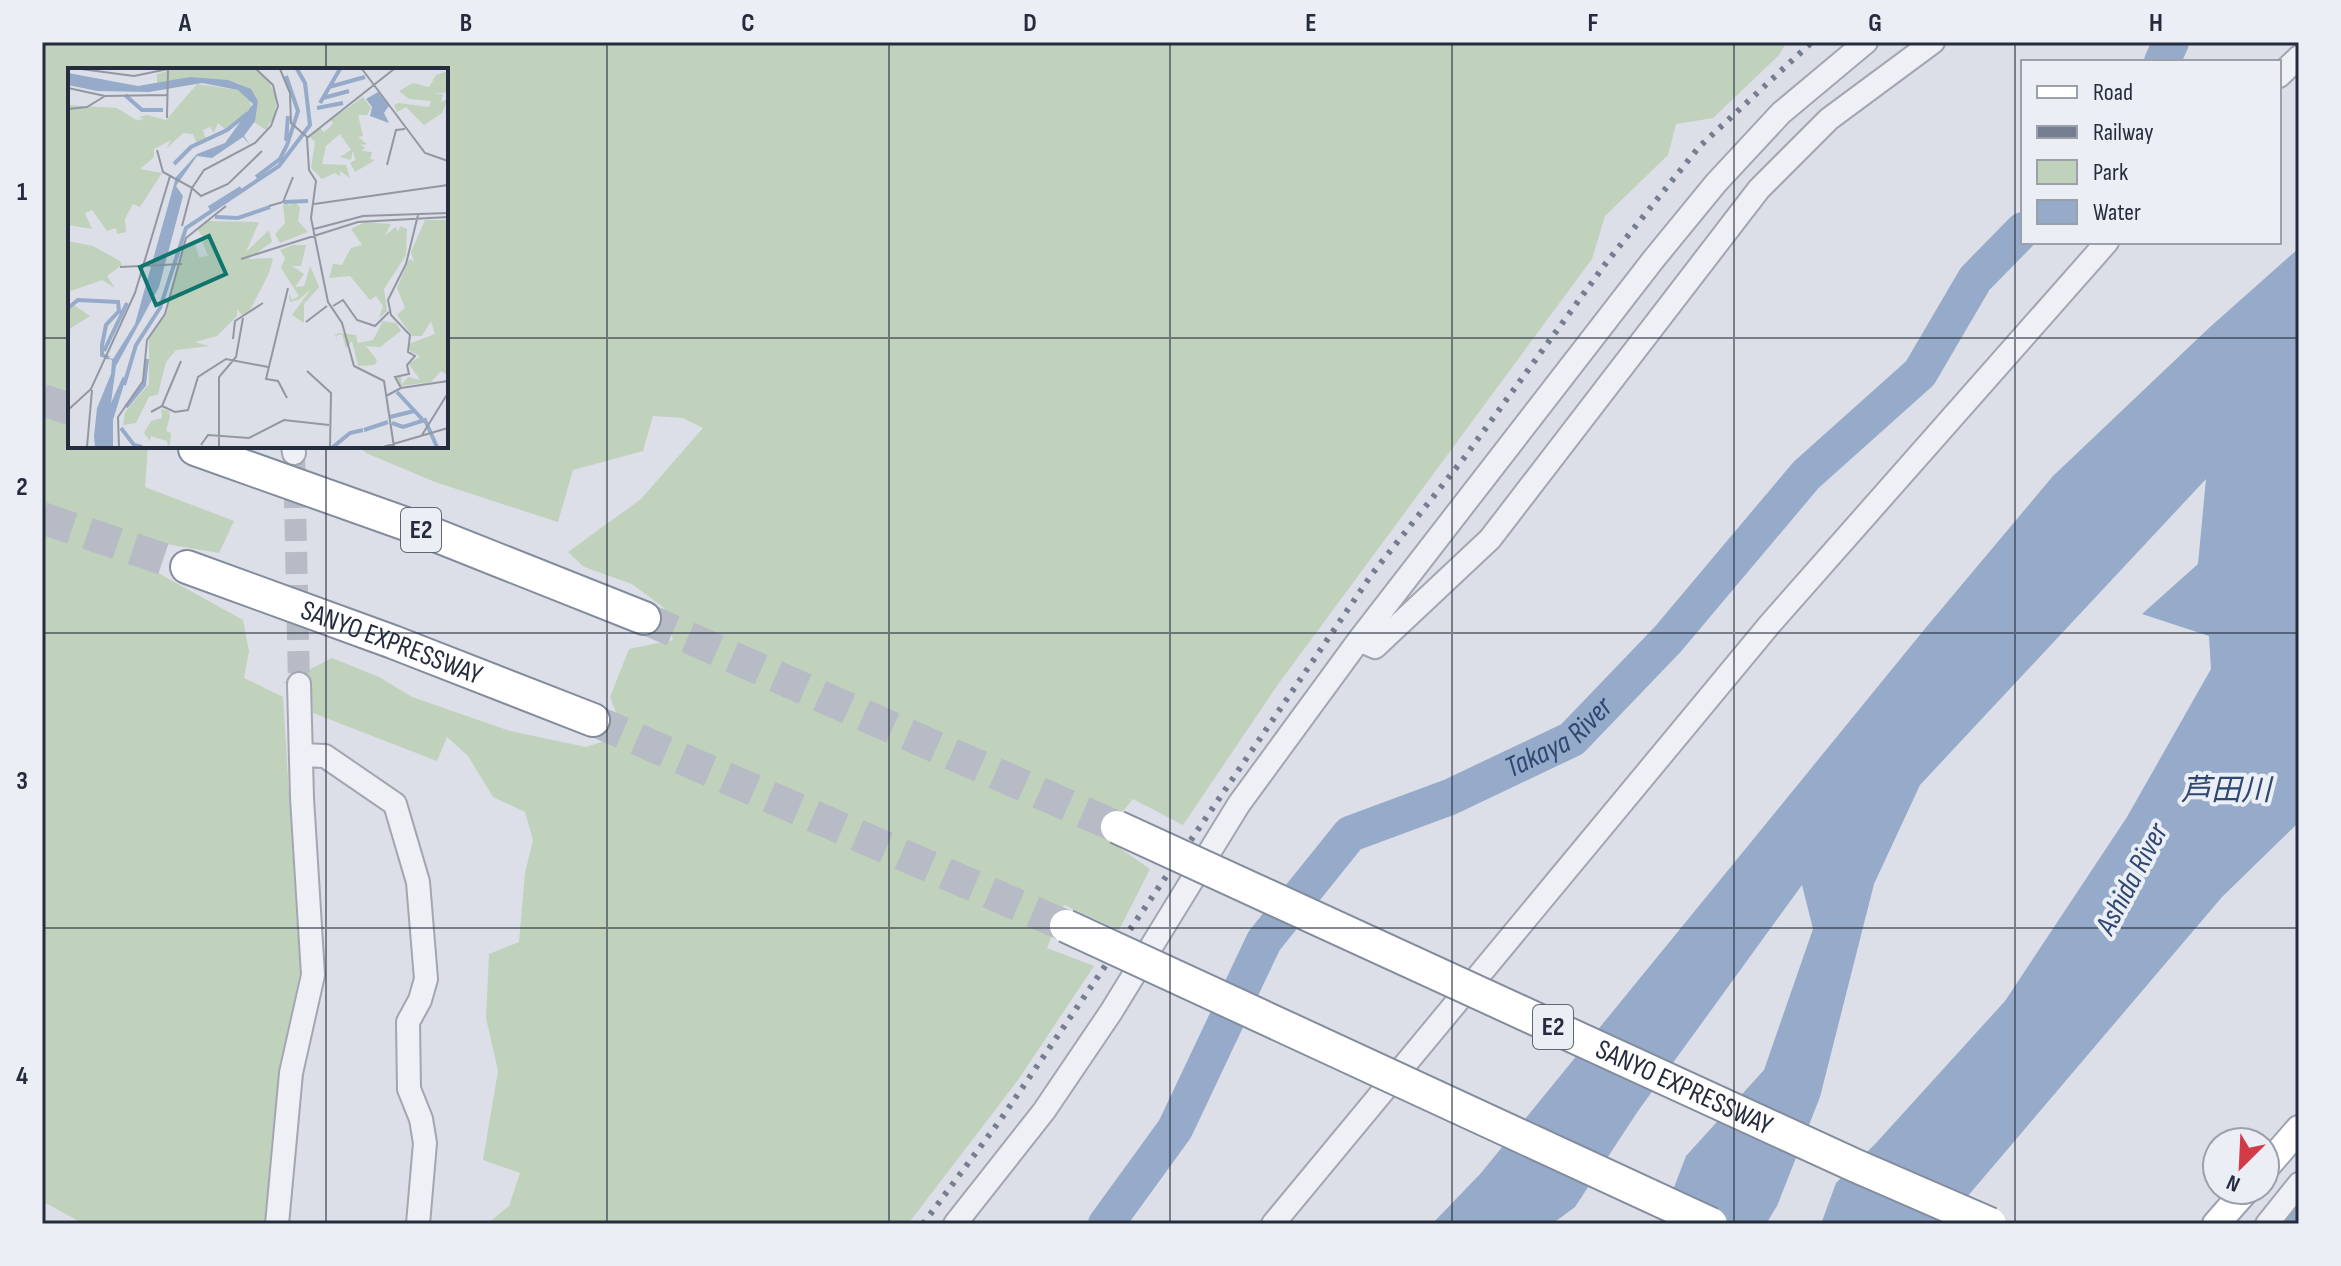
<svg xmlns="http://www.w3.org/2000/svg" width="2341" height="1266" font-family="'Sofia Sans Condensed','Noto Sans JP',sans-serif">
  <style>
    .green { fill: #c0d1bc }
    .water { fill: #95abc9 }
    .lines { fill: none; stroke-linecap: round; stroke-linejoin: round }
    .river { stroke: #95abc9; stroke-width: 36 }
    .minor-tunnel { stroke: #b7bbc5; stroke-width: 22; stroke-dasharray: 22 11; stroke-linecap: butt }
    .highway-tunnel { stroke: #b7bbc5; stroke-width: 32; stroke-dasharray: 32 16; stroke-linecap: butt }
    .minor-casing { stroke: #a1a6b1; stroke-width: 26 }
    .major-casing { stroke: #9ba3b3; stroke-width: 30 }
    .highway-casing { stroke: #838c9e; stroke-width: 36 }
    .minor { stroke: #eef0f5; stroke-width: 22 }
    .major { stroke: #fff; stroke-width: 26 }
    .highway { stroke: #fff; stroke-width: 32 }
    .rail { stroke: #757d91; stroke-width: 6; stroke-dasharray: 4 8; stroke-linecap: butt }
    .highway-bridge-casing { stroke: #838c9e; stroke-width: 36; stroke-linecap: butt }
    .highway-bridge { stroke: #fff; stroke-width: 32 }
    .grid { fill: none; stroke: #252c3d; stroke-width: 2; stroke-opacity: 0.55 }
    .labels { text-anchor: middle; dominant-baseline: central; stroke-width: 8; stroke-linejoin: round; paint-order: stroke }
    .shield { fill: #ebeef4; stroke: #606674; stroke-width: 2 }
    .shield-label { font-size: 26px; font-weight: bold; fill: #252c3d }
    .street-label { font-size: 28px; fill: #252c3d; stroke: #ebeef4 }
    .water-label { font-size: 30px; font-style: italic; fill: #2e4872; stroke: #ebeef4 }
    .inset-river { fill: none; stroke: #95abc9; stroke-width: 4 }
    .inset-road { fill: none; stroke: #9397a3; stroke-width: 2 }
    .view { fill: #0f766e; fill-opacity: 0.15; stroke: #0f766e; stroke-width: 4 }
    .inset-edge { fill: none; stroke: #252c3d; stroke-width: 4 }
    .neatline { fill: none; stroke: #252c3d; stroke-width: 3 }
    .grid-label { font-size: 26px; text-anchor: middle; font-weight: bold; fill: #252c3d }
  </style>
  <rect width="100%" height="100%" fill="#dcdfe7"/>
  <path class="green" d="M 42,42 L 1787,42 L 1779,55 L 1713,118 L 1676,124 L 1668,155 L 1605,216 L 1592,259 L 1279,683 L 1183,825 L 1133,799 L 1102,836 L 1150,869 L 1119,930 L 1064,905 L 1047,948 L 1094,966 L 1018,1080 L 908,1224 L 487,1224 L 509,1206 L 520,1173 L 483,1160 L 498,1071 L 486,1018 L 489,954 L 519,942 L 525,873 L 533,840 L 525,812 L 493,797 L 468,756 L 447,737 L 437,761 L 313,713 L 311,685 L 283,683 L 332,658 L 379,677 L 412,697 L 510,731 L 586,747 L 611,739 L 621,725 L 610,697 L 629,649 L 673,640 L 664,608 L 632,584 L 584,567 L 568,552 L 641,499 L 703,428 L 683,418 L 653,416 L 643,451 L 573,470 L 558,522 L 435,482 L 366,453 L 358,446 L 446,446 L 446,70 L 70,70 L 70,446 L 148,446 L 145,487 L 234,521 L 219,553 L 149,541 L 149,568 L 243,620 L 249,651 L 244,678 L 283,697 L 300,973 L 279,1070 L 264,1224 L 84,1224 L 42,1201 Z"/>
  <path class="water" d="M 2299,248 L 2299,822 L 2222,897 L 1944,1224 L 1821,1224 L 1836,1183 L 1877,1142 L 2005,1001 L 2127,817 L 2211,669 L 2209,636 L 2142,614 L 2198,564 L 2206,479 L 1920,785 L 1874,884 L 1820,1097 L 1777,1206 L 1766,1224 L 1660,1224 L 1686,1156 L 1764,1070 L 1813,929 L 1802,885 L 1638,1111 L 1575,1207 L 1552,1224 L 1432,1224 L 1481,1173 L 1928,625 L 2053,476 L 2210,327 Z"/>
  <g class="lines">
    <g class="river">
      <path d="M 2162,62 L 2171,42"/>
      <path id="s1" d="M 1106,1224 L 1175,1129 L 1264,941 L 1350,834 L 1450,797 L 1572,739 L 1668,639 L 1806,475 L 1920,373 L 1975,279 L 2023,230"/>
      <path d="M 2288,1224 L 2299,1213"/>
    </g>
    <path class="minor-tunnel" d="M 294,453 L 299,684"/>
    <path class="highway-tunnel" d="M 42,400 L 70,409
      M 42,518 L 187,567
      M 644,618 L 1117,827
      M 593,720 L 1066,926"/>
    <g class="minor-casing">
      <path id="minor" d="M 2279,76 L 2299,57
        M 293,446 L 294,453
        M 1359,640 L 1375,647 L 1490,539 L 1759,189 L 1829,119 L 1933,42
        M 301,755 L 325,756 L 395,804 L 418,882 L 426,979 L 420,1000 L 408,1022 L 409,1089 L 421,1119 L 425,1143 L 418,1224
        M 277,1224 L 291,1073 L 313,975 L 302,798 L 299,684
        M 955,1224 L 1044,1111 L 1111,1012 L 1239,804 L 1359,640 L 1653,260 L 1716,183 L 1781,113 L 1866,42
        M 1273,1224 L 1770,624 L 2107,242
        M 2267,1224 L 2299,1184"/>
    </g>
    <g class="major-casing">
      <path id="major" d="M 2265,1168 L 2299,1129
        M 2216,1224 L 2246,1190"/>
    </g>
    <g class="highway-casing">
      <g id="highway">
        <path d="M 195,449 L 420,529 L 644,618"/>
        <path id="s2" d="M 187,567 L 393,642 L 593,720"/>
      </g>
    </g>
    <use href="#minor" class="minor"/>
    <use href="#major" class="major"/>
    <use href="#highway" class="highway"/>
    <path class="rail" d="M 923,1224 L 1001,1119 L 1372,574 L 1464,458 L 1606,263 L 1699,147 L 1812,42"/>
    <g class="highway-bridge-casing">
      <g id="highway-bridge">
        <path id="s3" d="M 1117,827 L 1854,1165 L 1990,1224"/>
        <path d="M 1066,926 L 1711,1224"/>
      </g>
    </g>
    <use href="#highway-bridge" class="highway-bridge"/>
  </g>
  <path class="grid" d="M 326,42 L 326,70M 607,42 L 607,1224M 889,42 L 889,1224M 1170,42 L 1170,1224M 1452,42 L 1452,1224M 1734,42 L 1734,1224M 2015,42 L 2015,1224M 42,338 L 70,338M 446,338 L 2299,338M 326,446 L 326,1224M 42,633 L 2299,633M 42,928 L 2299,928"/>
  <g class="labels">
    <g class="shield">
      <rect x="401" y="508" width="40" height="44" rx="6"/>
      <rect x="1533" y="1005" width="40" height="44" rx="6"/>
    </g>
    <g class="shield-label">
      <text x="421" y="530">E2</text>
      <text x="1553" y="1027">E2</text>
    </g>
    <g class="street-label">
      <text stroke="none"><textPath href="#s2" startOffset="218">SANYO EXPRESSWAY</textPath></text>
      <text stroke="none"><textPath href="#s3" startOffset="624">SANYO EXPRESSWAY</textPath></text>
    </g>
    <g class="water-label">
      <text stroke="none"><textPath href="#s1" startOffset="694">Takaya River</textPath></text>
      <text x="2226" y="791">芦田川</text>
      <text transform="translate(2132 879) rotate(-62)">Ashida River</text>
    </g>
  </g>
  <g transform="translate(68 68)">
    <rect width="380" height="380" fill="#dcdfe7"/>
    <path d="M 106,1 L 186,1 L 201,13 L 208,30 L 207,47 L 198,62 L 186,54 L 190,33 L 170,15 L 122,9 L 89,16 L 89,6 ZM 380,3 L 380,24 L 365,26 L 375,26 L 373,34 L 380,31 L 374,45 L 356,57 L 338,39 L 329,44 L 326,37 L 331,35 L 361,39 L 363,33 L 341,31 L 331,23 L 345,15 L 361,19 L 368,7 ZM 129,16 L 170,22 L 180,28 L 184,41 L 177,52 L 179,44 L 158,62 L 150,55 L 146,65 L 142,59 L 135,62 L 137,69 L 146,70 L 128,74 L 125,66 L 115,65 L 98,81 L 103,72 L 86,81 L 86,89 L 72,101 L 94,105 L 72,139 L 65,136 L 57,151 L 58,164 L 49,166 L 48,160 L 39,163 L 24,142 L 17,145 L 24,161 L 0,157 L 0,37 L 49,40 L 73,55 L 69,52 L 76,51 L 71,49 L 79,47 L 98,52 ZM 295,29 L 303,40 L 299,47 L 290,47 L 295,68 L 290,69 L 299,76 L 292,77 L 297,79 L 294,83 L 304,84 L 302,91 L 307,92 L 287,104 L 282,95 L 287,92 L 285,82 L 283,92 L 272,89 L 283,82 L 272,66 L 258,78 L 254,96 L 278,97 L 282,110 L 272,103 L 272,108 L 267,105 L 254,111 L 243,100 L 247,74 L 242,69 L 252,60 L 256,64 L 265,56 L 263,52 ZM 222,134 L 220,138 L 227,134 L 232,139 L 230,153 L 240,164 L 212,175 L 207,166 L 217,155 L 215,136 ZM 357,152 L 380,152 L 380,307 L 373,303 L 363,314 L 332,318 L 328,309 L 333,309 L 334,316 L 340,309 L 352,312 L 341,296 L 352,288 L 342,283 L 341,276 L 367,266 L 363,253 L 354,268 L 344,268 L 329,247 L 337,240 L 329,220 L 341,191 L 346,193 L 343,184 ZM 140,153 L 191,154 L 178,184 L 201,162 L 204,174 L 180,191 L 205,190 L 201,205 L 182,242 L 174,247 L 169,241 L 169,248 L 149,268 L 127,274 L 141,278 L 108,282 L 98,294 L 90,326 L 81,329 L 68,355 L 55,357 L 57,344 L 81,316 L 81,268 L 98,247 L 116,178 L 126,172 L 131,189 L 140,188 L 134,173 L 143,168 L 135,169 L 129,161 ZM 297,154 L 323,156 L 317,167 L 328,159 L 330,164 L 332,158 L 339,161 L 338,187 L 316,221 L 319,243 L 311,250 L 315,238 L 308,228 L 302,232 L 282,208 L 261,210 L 265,196 L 274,197 L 283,180 L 294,177 L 283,161 ZM 0,173 L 25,178 L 52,193 L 54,197 L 39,208 L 47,220 L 34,212 L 0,224 ZM 225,177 L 238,177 L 233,198 L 224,198 L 236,206 L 227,219 L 236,218 L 242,198 L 251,219 L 236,236 L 236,255 L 224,247 L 243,221 L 230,232 L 222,234 L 221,225 L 224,232 L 231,228 L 213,200 L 217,190 L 212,182 ZM 6,237 L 22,248 L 0,262 L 0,242 ZM 315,253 L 328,255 L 333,263 L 312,279 L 298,278 L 309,292 L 307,297 L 290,298 L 284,273 L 278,280 L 274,266 L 268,268 L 271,276 L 267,267 L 271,265 L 288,267 L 290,275 L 305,272 ZM 93,341 L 101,343 L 102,348 L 98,363 L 103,365 L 102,376 L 100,379 L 99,373 L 83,368 L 82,373 L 76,365 L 83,353 L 94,350 Z" fill="#c0d1bc"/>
    <path d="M 0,5 L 70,18 L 122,9 L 160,12 L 183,21 L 190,33 L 187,53 L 176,68 L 182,77 L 175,69 L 144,90 L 129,88 L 108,118 L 115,128 L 91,219 L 48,298 L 43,335 L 55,308 L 57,313 L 45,352 L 45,379 L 27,379 L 26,368 L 29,340 L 43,306 L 44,292 L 37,289 L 45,291 L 67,256 L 108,109 L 129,86 L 157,75 L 185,36 L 170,22 L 134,15 L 81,24 L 29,23 L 0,17 ZM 310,24 L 321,38 L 316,45 L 321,55 L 302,48 L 304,39 L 298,31 Z" fill="#95abc9"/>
    <path class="inset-river" d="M 218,8 L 230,43 L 219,77M 261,19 L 297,9M 57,27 L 74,42 L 95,42M 255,30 L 281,23M 252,35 L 272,1M 249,40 L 275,35M 218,73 L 220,48M 106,96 L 123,79 L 159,62 L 180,45M 188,109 L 212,91 L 219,77M 216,134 L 240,133M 141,140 L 173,120M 147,149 L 170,150 L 202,139M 0,240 L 10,232 L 50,234 L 51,243 L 38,257 L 34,277 L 34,287 L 41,290M 36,283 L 59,235M 56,317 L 68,277 L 92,240 L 118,160 L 211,98 L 242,57 L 237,15 L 229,1M 329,324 L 354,351M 58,339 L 76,317 L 79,291M 322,349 L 346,343M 324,355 L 335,359 L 357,352 L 369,379M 53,360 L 66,377 L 74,379M 296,362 L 320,354M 265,379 L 282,365 L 295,362"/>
    <path class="inset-road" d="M 13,1 L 66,8 L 100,1M 212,1 L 222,25 L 223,55 L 239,69M 294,1 L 357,85 L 380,93M 326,1 L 239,70 L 241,102 L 248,113 L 243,150 L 260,234 L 274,255 L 286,298 L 316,313 L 326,379M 0,20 L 37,28 L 99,27M 0,41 L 19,39 L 37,28M 99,50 L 100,1M 89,82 L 95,104 L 124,120 L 136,102 L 187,75 L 203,58 L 210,38 L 205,17 L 188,1M 319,97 L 328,62 L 337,61M 246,136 L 380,117M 201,138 L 215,134 L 225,109M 114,158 L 124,120 L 133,128 L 160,116 L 194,83M 246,161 L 295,148 L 380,145M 173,191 L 290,154 L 380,149M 52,199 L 114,196M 265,238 L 275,232 L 289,252 L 307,258 L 321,244M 238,254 L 259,238M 165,271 L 167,253 L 195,235M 239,303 L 263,325 L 262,379M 333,320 L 327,309 L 341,306 L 339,297 L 347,288 L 340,284 L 342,267 L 323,247 L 320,232 L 338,196 L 350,147M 318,328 L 333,320 L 380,313M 219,330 L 210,313 L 198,311 L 220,220M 94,338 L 107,344 L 120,342 L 130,309 L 158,291 L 200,299M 0,342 L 23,321 L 67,225 L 102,108M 83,344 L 94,338 L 113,293M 354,367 L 380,325M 133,377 L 140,367 L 181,370 L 216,352 L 261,357M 19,379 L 24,322M 51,379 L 50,349 L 75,313 L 79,272 L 97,246 L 118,170 L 158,138M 151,379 L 151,309 L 168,289 L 175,250M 315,379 L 380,360"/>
    <path class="view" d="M 141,168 L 158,206 L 88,237 L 72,199 Z"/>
    <rect width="380" height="380" class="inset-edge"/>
  </g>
  <rect width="2341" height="1266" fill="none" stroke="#ebeef4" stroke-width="88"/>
  <rect x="2021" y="60" width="260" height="184" fill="#ebeef4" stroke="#9ca0ab" stroke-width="2"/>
  <rect x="2037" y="86" width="40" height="12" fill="#ffffff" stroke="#9ca0ab" stroke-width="2"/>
  <text x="2093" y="100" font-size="24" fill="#252c3d">Road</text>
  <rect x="2037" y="126" width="40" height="12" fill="#757d91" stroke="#9ca0ab" stroke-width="2"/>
  <text x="2093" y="140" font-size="24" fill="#252c3d">Railway</text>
  <rect x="2037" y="160" width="40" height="24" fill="#c0d1bc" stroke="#9ca0ab" stroke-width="2"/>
  <text x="2093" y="180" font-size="24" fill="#252c3d">Park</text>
  <rect x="2037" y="200" width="40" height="24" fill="#95abc9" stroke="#9ca0ab" stroke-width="2"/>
  <text x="2093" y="220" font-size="24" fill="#252c3d">Water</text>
  <g transform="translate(2241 1166) rotate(204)"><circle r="38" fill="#ebeef4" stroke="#9ca0ab" stroke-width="2"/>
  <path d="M0-6L14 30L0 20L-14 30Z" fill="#d23a48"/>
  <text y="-12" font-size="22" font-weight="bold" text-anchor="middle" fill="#252c3d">N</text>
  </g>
  <rect x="44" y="44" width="2253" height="1178" class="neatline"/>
  <g class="grid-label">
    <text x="185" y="31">A</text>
    <text x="466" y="31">B</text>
    <text x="748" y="31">C</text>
    <text x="1030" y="31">D</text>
    <text x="1311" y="31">E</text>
    <text x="1593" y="31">F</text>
    <text x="1875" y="31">G</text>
    <text x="2156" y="31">H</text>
    <text x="22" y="200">1</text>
    <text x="22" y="495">2</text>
    <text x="22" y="789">3</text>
    <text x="22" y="1084">4</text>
  </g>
</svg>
